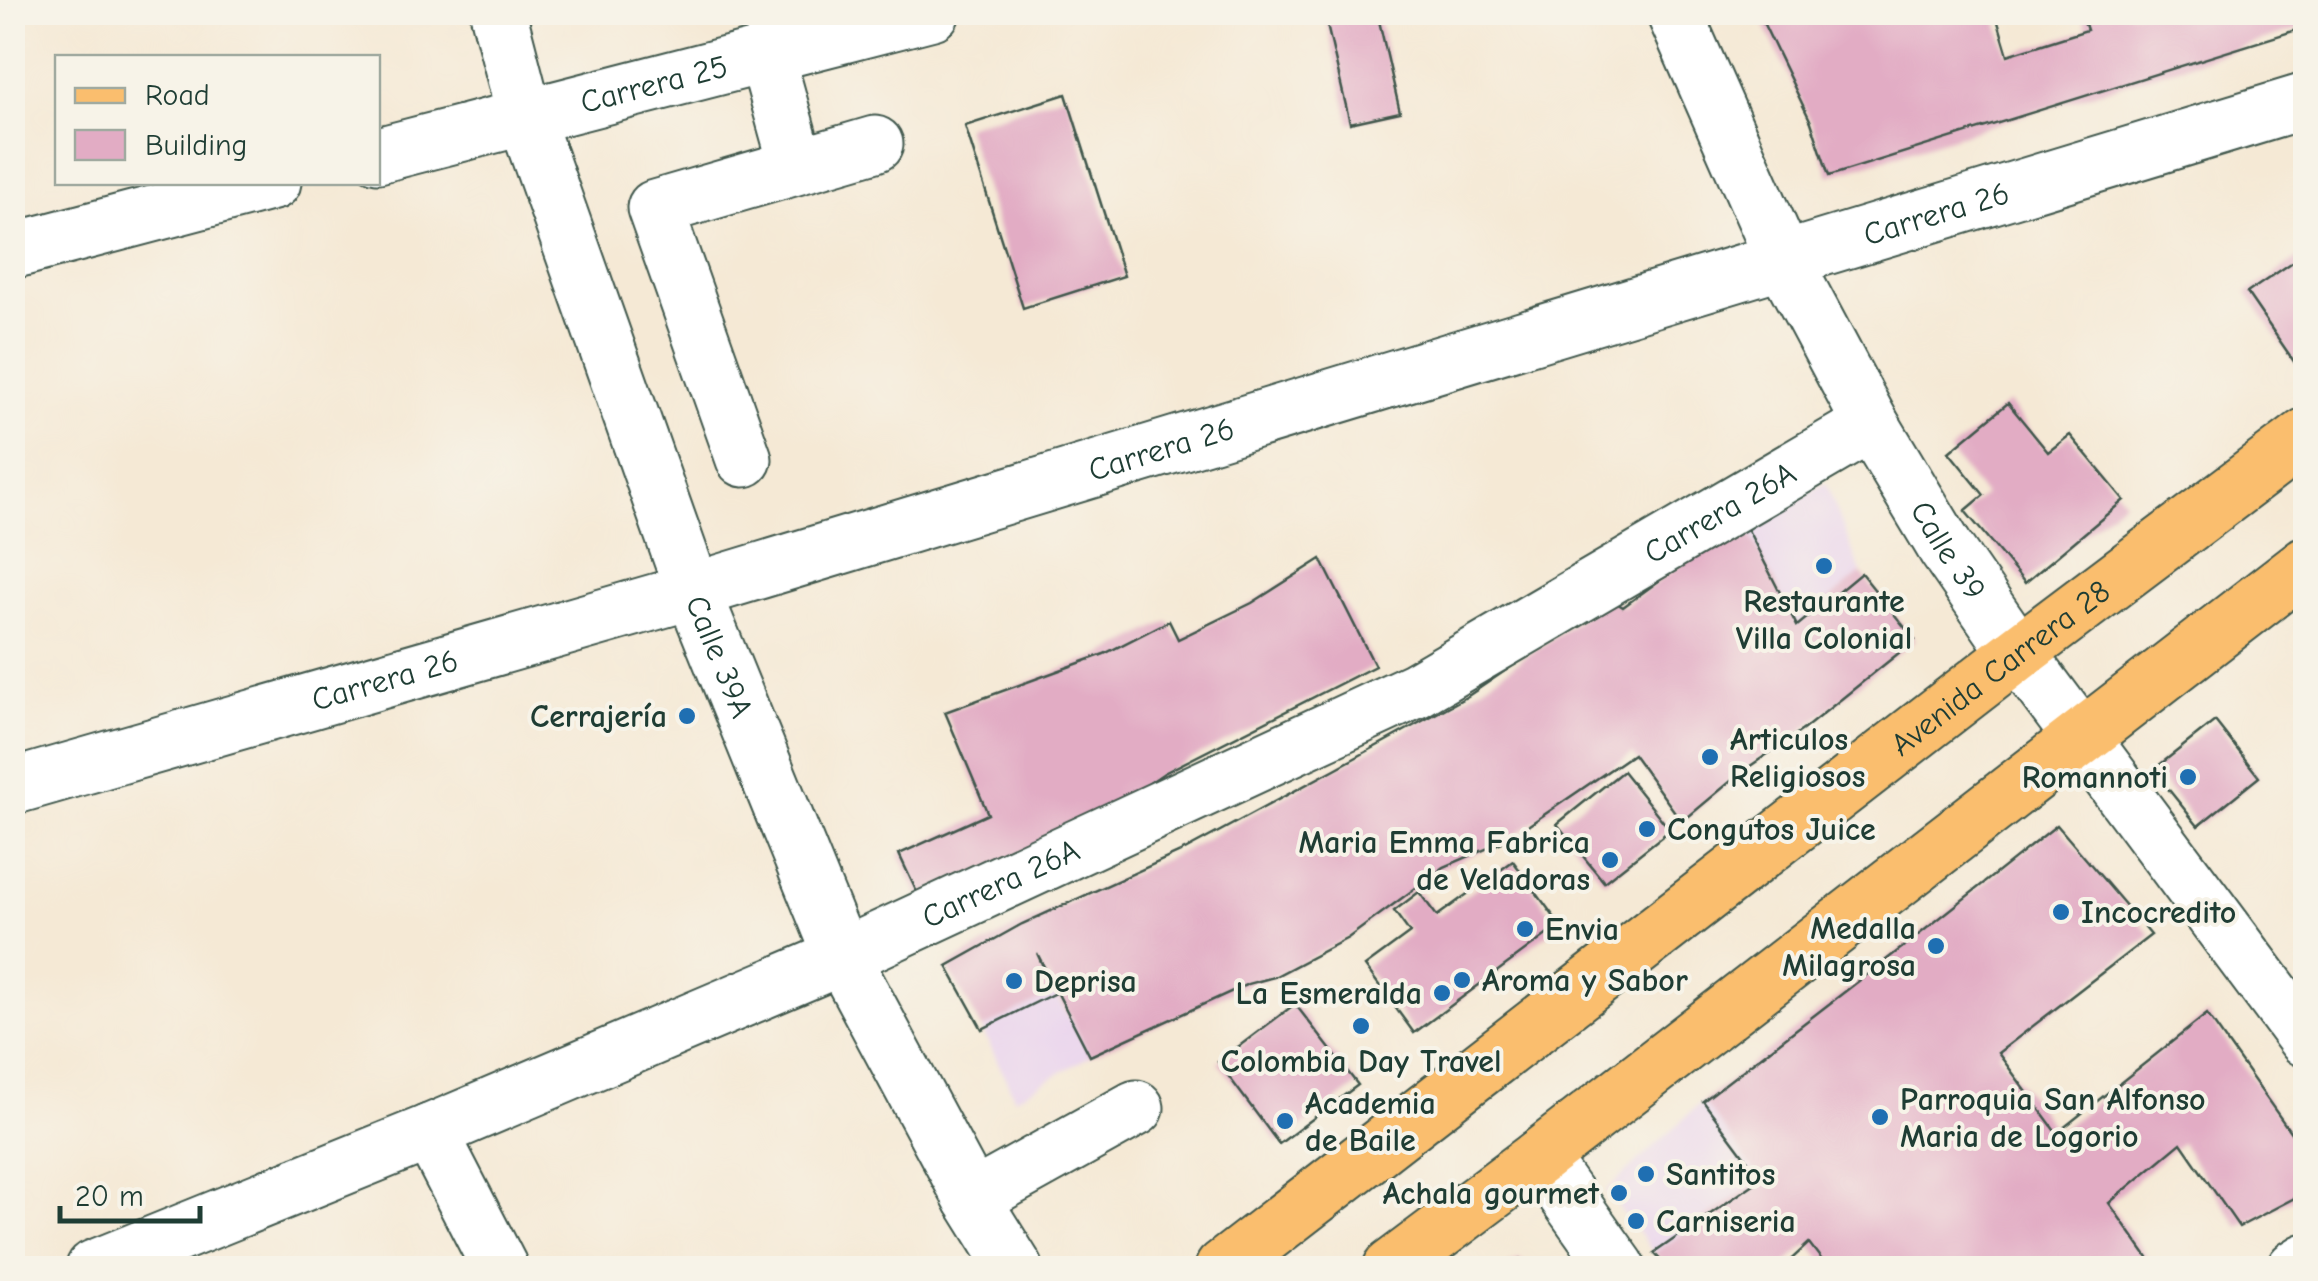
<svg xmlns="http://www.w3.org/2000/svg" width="2318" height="1281" font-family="'Comic Neue',sans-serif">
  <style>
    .built { fill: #e9d2ee }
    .building { fill: #e2acc4 }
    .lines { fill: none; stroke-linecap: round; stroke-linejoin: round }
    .minor-casing { stroke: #3f574c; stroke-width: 59 }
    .major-casing { stroke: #3f574c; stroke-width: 59 }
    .minor { stroke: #fff; stroke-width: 55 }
    .major { stroke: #fabe6e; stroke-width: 55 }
    .poi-dot { fill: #1f6fb2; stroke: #f7f3e8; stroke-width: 4 }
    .labels { text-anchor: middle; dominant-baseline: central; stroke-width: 8; stroke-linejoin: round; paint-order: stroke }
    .street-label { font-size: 32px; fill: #1f3d34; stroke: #f7f3e8 }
    .poi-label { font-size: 32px; font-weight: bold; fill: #1f3d34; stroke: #f7f3e8; text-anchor: start }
  </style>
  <rect width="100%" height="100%" fill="#f7f3e8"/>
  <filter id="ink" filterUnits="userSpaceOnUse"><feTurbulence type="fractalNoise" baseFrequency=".01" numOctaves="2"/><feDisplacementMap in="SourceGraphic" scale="20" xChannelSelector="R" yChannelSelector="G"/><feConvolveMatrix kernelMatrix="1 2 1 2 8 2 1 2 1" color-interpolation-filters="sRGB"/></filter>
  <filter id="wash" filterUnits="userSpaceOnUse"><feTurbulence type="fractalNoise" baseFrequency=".0048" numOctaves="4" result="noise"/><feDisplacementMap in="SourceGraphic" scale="40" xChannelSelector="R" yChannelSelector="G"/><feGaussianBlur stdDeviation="2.25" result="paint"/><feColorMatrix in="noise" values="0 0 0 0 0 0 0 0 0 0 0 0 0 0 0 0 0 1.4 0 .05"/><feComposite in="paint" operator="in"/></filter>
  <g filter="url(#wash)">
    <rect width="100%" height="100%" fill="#f5e9d5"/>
    <path class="built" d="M 1826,483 L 1861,573 L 1797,626 L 1746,526 Z
      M 1055,993 L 1090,1056 L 1015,1098 L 982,1029 Z
      M 1703,1101 L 1761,1179 L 1654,1253 L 1606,1191 Z"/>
    <g id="blocks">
      <path class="building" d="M 1324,12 L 1377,12 L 1400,112 L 1350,123 Z
        M 1758,12 L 1859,12 L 1862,22 L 1889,12 L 1995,12 L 2008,55 L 2087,30 L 2081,12 L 2306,12 L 2306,27 L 1829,176 L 1811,122 Z
        M 1066,94 L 1124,276 L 1023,308 L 965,126 Z
        M 2306,253 L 2306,356 L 2295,363 L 2247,293 Z
        M 2008,403 L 2048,452 L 2070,435 L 2124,500 L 2025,583 L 1965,511 L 1984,495 L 1949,452 Z
        M 1746,526 L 1797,626 L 1861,573 L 1915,640 L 1804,729 L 1743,771 L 1682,822 L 1633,754 L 1507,840 L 1444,867 L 1348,938 L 1274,977 L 1248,984 L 1090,1056 L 1037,953 L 1055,993 L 982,1029 L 947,966 L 1022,924 L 1185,850 L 1335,769 L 1468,696 L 1549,641 L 1607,597 L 1623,607 L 1686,561 Z
        M 1321,559 L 1375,666 L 1164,773 L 1098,818 L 921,901 L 899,854 L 988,814 L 945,712 L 1104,654 L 1169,621 L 1178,639 L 1252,603 Z
        M 2215,721 L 2259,777 L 2198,826 L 2153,770 Z
        M 1623,771 L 1670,830 L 1604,882 L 1557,824 Z
        M 2057,825 L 2151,935 L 1998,1053 L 2057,1133 L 2207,1014 L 2306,1154 L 2306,1192 L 2239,1227 L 2181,1143 L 2109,1203 L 2155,1268 L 1828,1268 L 1809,1243 L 1782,1268 L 1668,1268 L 1654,1253 L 1761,1179 L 1703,1101 L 1912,940 Z
        M 1513,861 L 1560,925 L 1414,1033 L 1365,966 L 1410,933 L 1394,911 L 1419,892 L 1437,916 Z
        M 1295,1004 L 1358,1085 L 1279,1144 L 1218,1062 Z
        M 1520,1259 L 1529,1268 L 1504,1268 Z"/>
    </g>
  </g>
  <g filter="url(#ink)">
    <use href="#blocks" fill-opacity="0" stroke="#3f574c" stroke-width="2.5"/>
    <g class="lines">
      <g class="minor-casing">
        <g id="minor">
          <path id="s1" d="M 498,12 L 525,116 L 693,591 L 842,957 L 972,1199 L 1015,1268"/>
          <path id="s2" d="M 1674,12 L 1784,261 L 1871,424 L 1946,549 L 2018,653 L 2306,1039"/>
          <path d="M 766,54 L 797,166"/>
          <path id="s3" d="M 378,155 L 932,12"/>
          <path d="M 12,251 L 273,182"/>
          <path d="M 744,459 L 655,208 L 875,144"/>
          <path id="s4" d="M 12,787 L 693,591 L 2306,101"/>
          <path d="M 430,1132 L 500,1268"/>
          <path d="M 1539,1157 L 1618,1268"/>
          <path d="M 972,1199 L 1136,1108"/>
          <path id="s5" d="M 94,1268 L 430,1132 L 842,957 L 1416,690 L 1871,424"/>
          <path d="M 2295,1268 L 2306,1261"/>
        </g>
      </g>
      <g class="major-casing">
        <g id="major">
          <path id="s6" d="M 1223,1268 L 2018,653 L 2306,436"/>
          <path d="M 1391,1268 L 1539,1157 L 2306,564"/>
        </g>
      </g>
      <use href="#minor" class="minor"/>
      <use href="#major" class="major"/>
    </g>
  </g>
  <g class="poi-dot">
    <circle cx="1824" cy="566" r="10"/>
    <circle cx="687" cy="716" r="10"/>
    <circle cx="1710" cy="757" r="10"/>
    <circle cx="2188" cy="777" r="10"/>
    <circle cx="1647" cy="829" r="10"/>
    <circle cx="1610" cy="860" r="10"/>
    <circle cx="2061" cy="912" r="10"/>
    <circle cx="1525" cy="929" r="10"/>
    <circle cx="1936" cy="946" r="10"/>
    <circle cx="1462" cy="980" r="10"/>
    <circle cx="1014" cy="981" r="10"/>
    <circle cx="1442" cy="993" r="10"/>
    <circle cx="1361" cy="1026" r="10"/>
    <circle cx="1880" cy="1117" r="10"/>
    <circle cx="1285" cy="1121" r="10"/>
    <circle cx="1646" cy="1174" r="10"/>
    <circle cx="1619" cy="1193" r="10"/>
    <circle cx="1636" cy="1221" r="10"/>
  </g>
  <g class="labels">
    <g class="street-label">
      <text stroke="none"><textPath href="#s3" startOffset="285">Carrera 25</textPath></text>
      <text stroke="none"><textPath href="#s4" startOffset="2008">Carrera 26</textPath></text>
      <text stroke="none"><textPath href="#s4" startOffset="1198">Carrera 26</textPath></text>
      <text stroke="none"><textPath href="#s5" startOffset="1795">Carrera 26A</textPath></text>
      <text stroke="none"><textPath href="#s2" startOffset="605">Calle 39</textPath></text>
      <text stroke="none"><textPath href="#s1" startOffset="682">Calle 39A</textPath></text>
      <text stroke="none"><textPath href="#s6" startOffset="982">Avenida Carrera 28</textPath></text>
      <text stroke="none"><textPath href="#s4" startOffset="388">Carrera 26</textPath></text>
      <text stroke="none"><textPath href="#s5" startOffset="985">Carrera 26A</textPath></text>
    </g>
    <g class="poi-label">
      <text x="1824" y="601" text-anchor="middle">Restaurante<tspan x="1824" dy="37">Villa Colonial</tspan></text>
      <text x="667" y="716" text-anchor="end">Cerrajería</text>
      <text x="1730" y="739">Articulos<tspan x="1730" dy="37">Religiosos</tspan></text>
      <text x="2168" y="777" text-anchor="end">Romannoti</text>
      <text x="1667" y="829">Congutos Juice</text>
      <text x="1590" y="842" text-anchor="end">Maria Emma Fabrica<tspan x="1590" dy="37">de Veladoras</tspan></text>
      <text x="2081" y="912">Incocredito</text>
      <text x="1916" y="928" text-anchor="end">Medalla<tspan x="1916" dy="37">Milagrosa</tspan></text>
      <text x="1545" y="929">Envia</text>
      <text x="1482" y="980">Aroma y Sabor</text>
      <text x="1034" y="981">Deprisa</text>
      <text x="1422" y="993" text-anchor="end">La Esmeralda</text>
      <text x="1361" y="1061" text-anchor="middle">Colombia Day Travel</text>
      <text x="1900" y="1099">Parroquia San Alfonso<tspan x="1900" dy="37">Maria de Logorio</tspan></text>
      <text x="1305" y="1103">Academia<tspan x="1305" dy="37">de Baile</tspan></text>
      <text x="1666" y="1174">Santitos</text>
      <text x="1599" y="1193" text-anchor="end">Achala gourmet</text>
      <text x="1656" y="1221">Carniseria</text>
    </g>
  </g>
  <rect width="2318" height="1281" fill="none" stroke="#f7f3e8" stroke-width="50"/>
  <rect x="55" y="55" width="325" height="130" fill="#f7f3e8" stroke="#a1aaa0" stroke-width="2.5"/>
  <rect x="75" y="88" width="50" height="15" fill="#fabe6e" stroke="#a1aaa0" stroke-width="2.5"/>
  <text x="145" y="105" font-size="30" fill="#1f3d34">Road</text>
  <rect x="75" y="130" width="50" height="30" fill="#e2acc4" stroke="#a1aaa0" stroke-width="2.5"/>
  <text x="145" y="155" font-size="30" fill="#1f3d34">Building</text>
  <path d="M60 1206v15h140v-15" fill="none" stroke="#1f3d34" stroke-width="5"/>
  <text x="75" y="1206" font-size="30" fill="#1f3d34" stroke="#f7f3e8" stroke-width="8" paint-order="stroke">20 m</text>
</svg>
